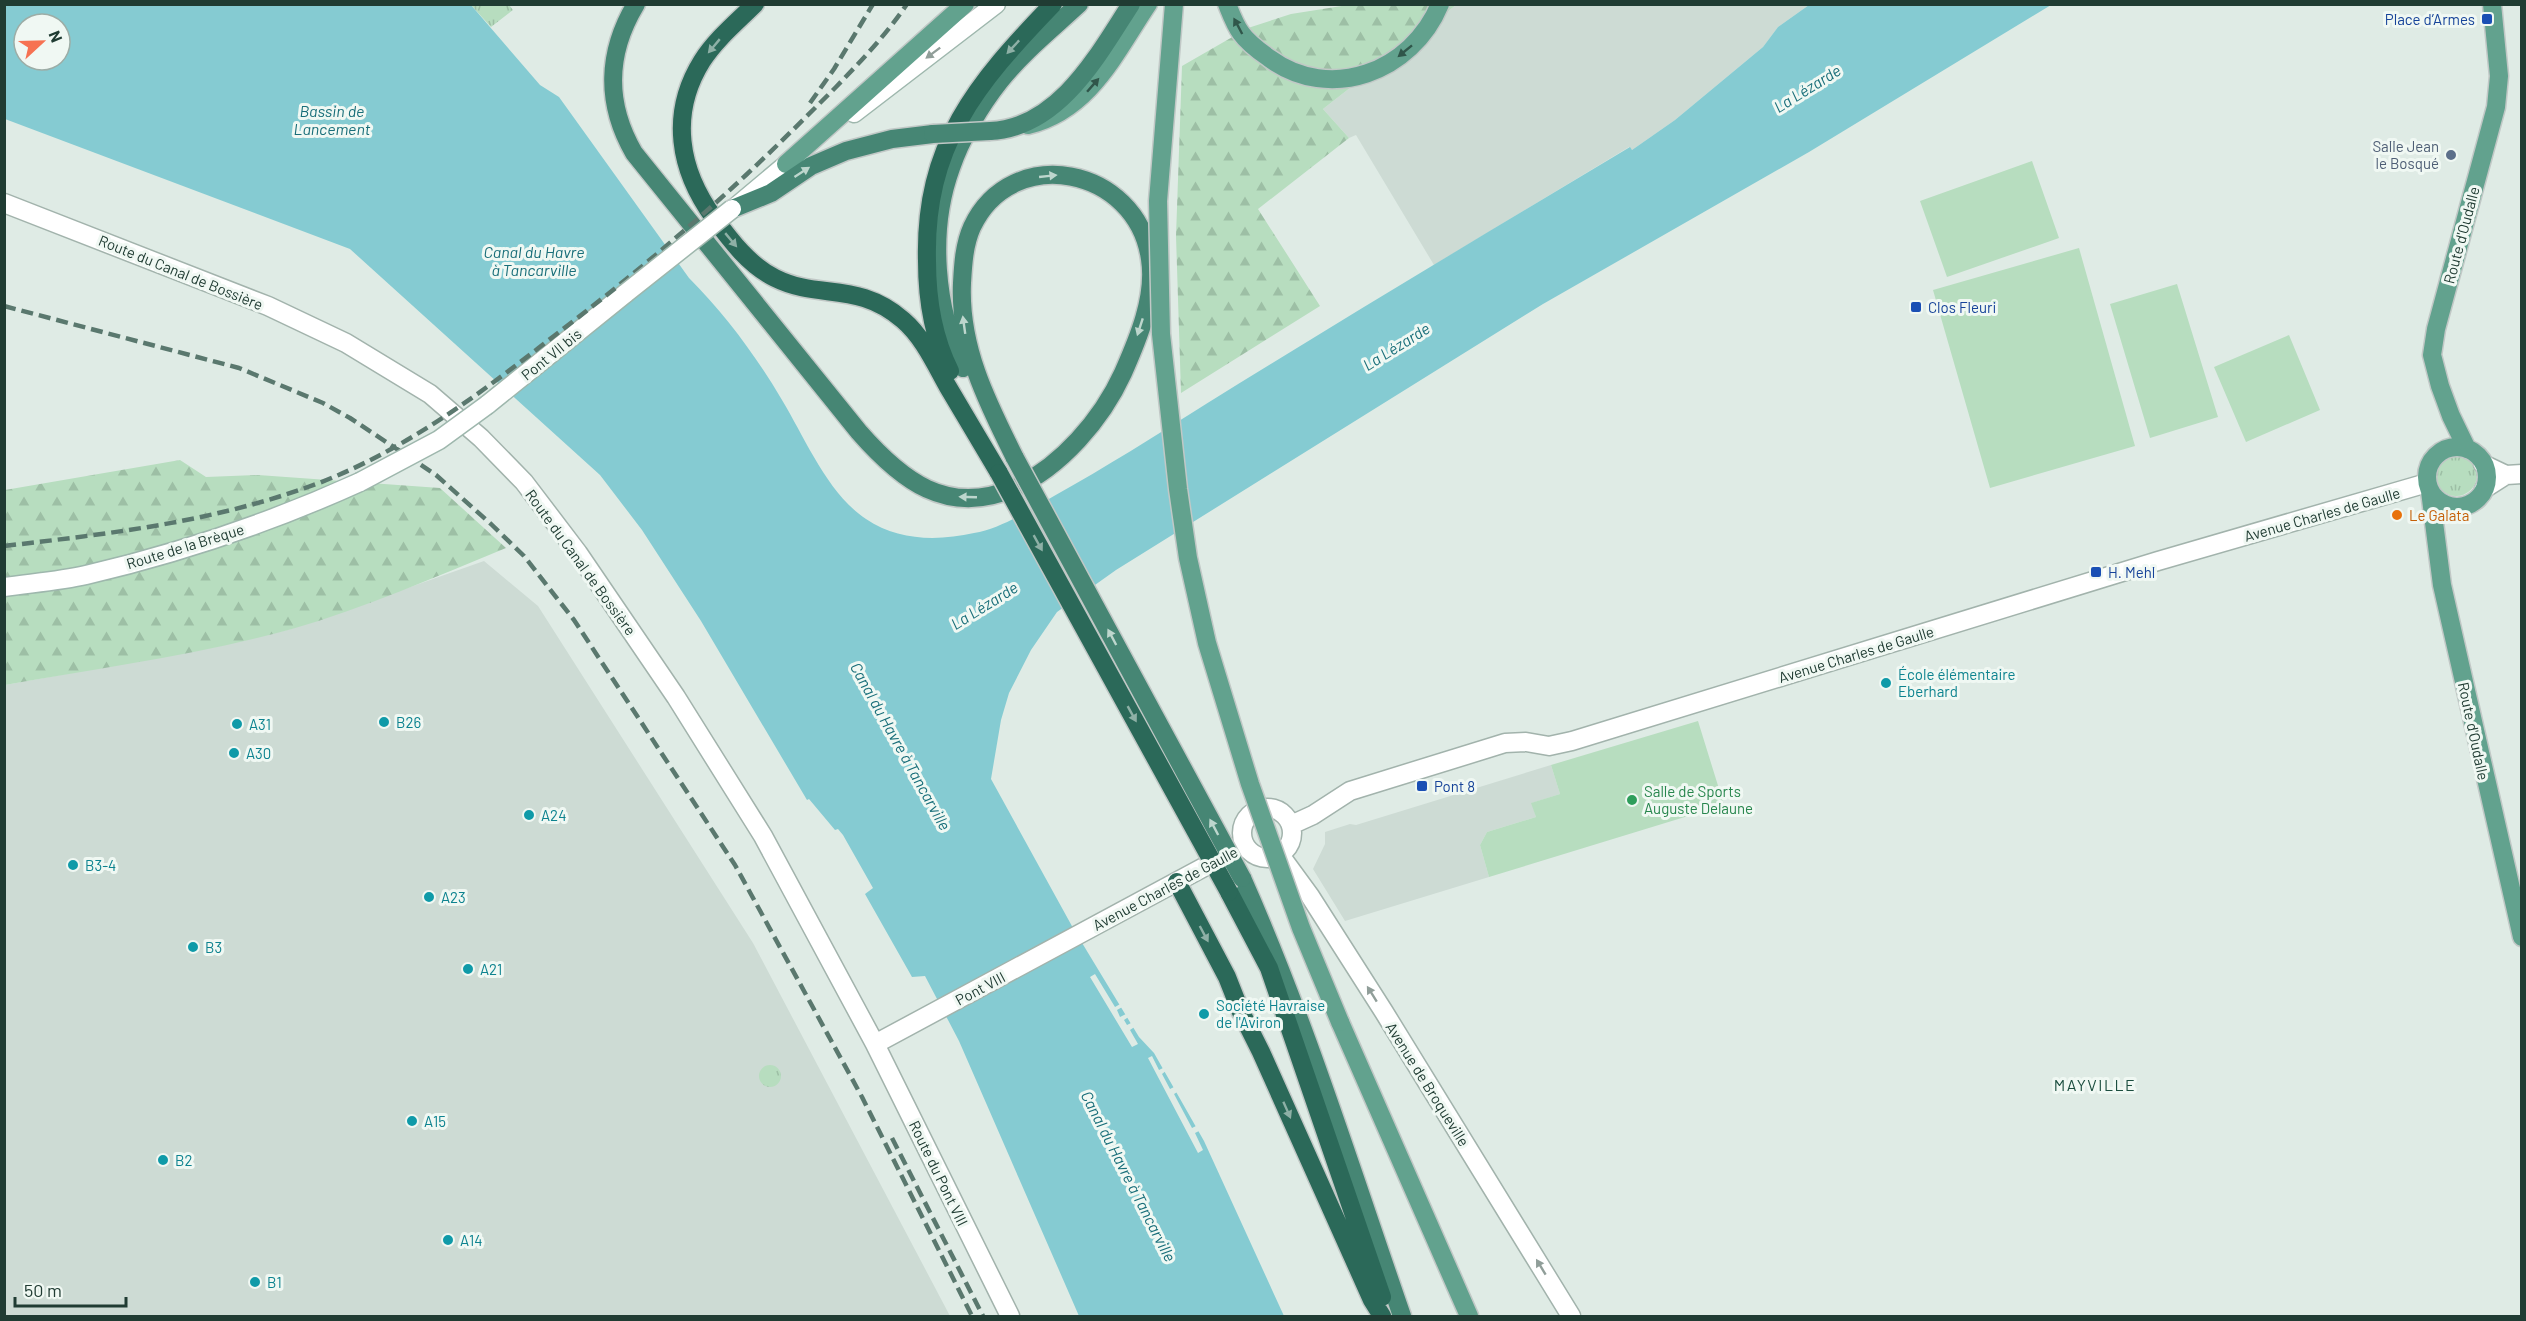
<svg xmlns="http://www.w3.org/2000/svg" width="2526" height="1321" font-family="Barlow,sans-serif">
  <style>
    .built { fill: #cddbd4 }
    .grass { fill: url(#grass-tufts) }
    .forest { fill: url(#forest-firs) }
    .pitch { fill: #b7ddbf }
    .water { fill: #85cbd2; fill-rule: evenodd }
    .pier { fill: #dfebe5 }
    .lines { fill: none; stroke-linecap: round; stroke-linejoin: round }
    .tertiary-casing { stroke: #a2b3ac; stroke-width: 21 }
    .secondary-casing { stroke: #9eb7ad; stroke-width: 21 }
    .primary-casing { stroke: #c1c8c6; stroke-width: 21 }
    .trunk-casing { stroke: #c1c8c6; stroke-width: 21 }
    .motorway-casing { stroke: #c1c8c6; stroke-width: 21 }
    .tertiary { stroke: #fff; stroke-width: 18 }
    .secondary { stroke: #fff; stroke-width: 18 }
    .primary { stroke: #62a28e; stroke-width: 18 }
    .trunk { stroke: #468674; stroke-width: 18 }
    .motorway { stroke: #2b6959; stroke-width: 18 }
    .rail { stroke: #5a786e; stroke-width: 4.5; stroke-dasharray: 12 6; stroke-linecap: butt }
    .secondary-bridge-casing { stroke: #9eb7ad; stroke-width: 21; stroke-linecap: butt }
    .primary-bridge-casing { stroke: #c1c8c6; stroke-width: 21; stroke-linecap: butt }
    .trunk-bridge-casing { stroke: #c1c8c6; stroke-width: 21; stroke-linecap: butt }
    .motorway-bridge-casing { stroke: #c1c8c6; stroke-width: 21; stroke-linecap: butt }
    .secondary-bridge { stroke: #fff; stroke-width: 18 }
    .primary-bridge { stroke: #62a28e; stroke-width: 18 }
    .trunk-bridge { stroke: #468674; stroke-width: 18 }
    .motorway-bridge { stroke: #2b6959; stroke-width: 18 }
    .oneway { fill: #30564a }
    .oneway2 { fill: #8eb0a6 }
    .oneway3 { fill: #909e99 }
    .oneway4 { fill: #bdd6cd }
    .transit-dot { fill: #1a4fb4; stroke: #f0f8f3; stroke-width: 2 }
    .service-dot { fill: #5c6f8a; stroke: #f0f8f3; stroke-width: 2 }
    .food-dot { fill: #e8710a; stroke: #f0f8f3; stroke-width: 2 }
    .culture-dot { fill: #0f9aa8; stroke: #f0f8f3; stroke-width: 2 }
    .leisure-dot { fill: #2e9e5b; stroke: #f0f8f3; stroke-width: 2 }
    .labels { text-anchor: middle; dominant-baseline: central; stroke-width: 6; stroke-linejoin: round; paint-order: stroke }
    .transit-label { font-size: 15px; fill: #164399; stroke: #f0f8f3; text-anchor: start }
    .service-label { font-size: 15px; fill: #4e5e75; stroke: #f0f8f3; text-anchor: end }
    .street-label { font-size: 15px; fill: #203c33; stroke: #f0f8f3 }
    .food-label { font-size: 15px; fill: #c56008; stroke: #f0f8f3; text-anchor: start }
    .culture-label { font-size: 15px; fill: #0d838f; stroke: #f0f8f3; text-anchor: start }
    .leisure-label { font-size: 15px; fill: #27864d; stroke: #f0f8f3; text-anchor: start }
    .water-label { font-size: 16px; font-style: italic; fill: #186e79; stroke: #f0f8f3 }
    .neighbourhood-label { font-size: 16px; letter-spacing: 1.5px; fill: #1b4e3f; stroke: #f0f8f3 }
  </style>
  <defs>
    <pattern id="grass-tufts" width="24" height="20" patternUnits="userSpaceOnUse" patternTransform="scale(1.5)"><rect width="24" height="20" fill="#b7ddbf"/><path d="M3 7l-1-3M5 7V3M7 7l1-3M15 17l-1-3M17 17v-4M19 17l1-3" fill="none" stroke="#9dbfa5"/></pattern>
    <pattern id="forest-firs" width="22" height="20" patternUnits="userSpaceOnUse" patternTransform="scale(1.5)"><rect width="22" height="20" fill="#b7ddbf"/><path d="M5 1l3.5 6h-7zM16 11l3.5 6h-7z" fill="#9dbfa5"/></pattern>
  </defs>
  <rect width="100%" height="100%" fill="#dfebe5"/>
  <path class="built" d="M 1456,5 L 1809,5 L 1778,27 L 1763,47 L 1675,120 L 1632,150 L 1629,147 L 1434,265 L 1356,135 L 1349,138 L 1323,109 Z
    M 484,561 L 538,606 L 753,943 L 950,1316 L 5,1316 L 5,685 L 215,647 L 291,629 Z
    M 1551,765 L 1560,794 L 1532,803 L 1536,817 L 1487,832 L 1480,845 L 1489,877 L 1345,921 L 1313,869 L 1325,844 L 1325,832 L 1350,824 L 1356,825 Z"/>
  <path class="grass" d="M 471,5 L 509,5 L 513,10 L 491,27 Z
    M2435 475a21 21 0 1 1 42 0a21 21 0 1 1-42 0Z
    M759 1076a11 11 0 1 1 22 0a11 11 0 1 1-22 0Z"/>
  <path class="forest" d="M 1348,5 L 1456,5 L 1323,109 L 1349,138 L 1258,209 L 1320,306 L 1181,393 L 1176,236 L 1182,66 L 1248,28 L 1291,14 Z
    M 180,460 L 206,477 L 258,475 L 440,488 L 506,548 C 435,577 365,608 292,629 C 198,655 100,668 5,685 L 5,490 Z"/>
  <path class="pitch" d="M 2032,161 L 2059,238 L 1947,277 L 1920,201 Z
    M 2079,248 L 2135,446 L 1990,488 L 1933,290 Z
    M 2177,284 L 2218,417 L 2150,438 L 2110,304 Z
    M 2289,335 L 2320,410 L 2246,442 L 2214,367 Z
    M 1698,721 L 1724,805 L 1489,877 L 1480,845 L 1487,832 L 1536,817 L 1531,803 L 1560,794 L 1551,765 Z"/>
  <path class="water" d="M 4,5 L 471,5 L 540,85 L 559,97 L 689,278 C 725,314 756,356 782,400 C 805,438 828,494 866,519 C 898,541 938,541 974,533 C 1002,528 1029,510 1054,496 C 1106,467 1155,436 1206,404 C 1346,317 1488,232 1630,147 L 1632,150 L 1675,120 L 1763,47 L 1778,27 L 1809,5 L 2051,5 L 1809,152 L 1543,304 L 1116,570 L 1057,612 L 1031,650 L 1009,693 L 1001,720 L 991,779 L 1073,928 L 1139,1037 L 1154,1053 L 1204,1141 L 1284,1316 L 1079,1316 L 959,1041 L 925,976 L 912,977 L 865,894 L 873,888 L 843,835 L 838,829 L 835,830 L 809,799 L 807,800 L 701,621 L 642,530 L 600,475 L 350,249 L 5,119 ZM 24,24 L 60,24 L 60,60 L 24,60 Z"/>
  <path class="pier" d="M 1095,974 L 1115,1007 L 1122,1003 L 1124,1006 L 1117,1010 L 1120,1017 L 1128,1013 L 1130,1016 L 1124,1020 L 1127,1025 L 1133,1022 L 1136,1026 L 1130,1030 L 1138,1044 L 1132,1047 L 1090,977 Z
    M 1152,1056 L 1159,1070 L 1165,1067 L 1167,1070 L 1162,1074 L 1170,1089 L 1176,1086 L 1179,1091 L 1174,1094 L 1192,1128 L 1198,1125 L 1201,1130 L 1195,1133 L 1203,1150 L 1198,1153 L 1148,1058 Z"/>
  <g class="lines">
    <g class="tertiary-casing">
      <path id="tertiary" d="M 4,203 L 268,306 L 346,343 L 430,394 L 481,438 L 524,482 L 578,553 L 676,697 L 763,836 L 875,1044 L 1010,1316
        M 2483,464 L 2506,475
        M 2484,489 L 2506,475 L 2522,474
        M1242 833a25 25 0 1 1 50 0a25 25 0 1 1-50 0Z
        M 1291,825 L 1313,815 L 1350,791 L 1505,743 L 1526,742 L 1549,746 L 1572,741 L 2158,561 L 2427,483
        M 1280,855 L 1310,896 L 1384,1012 L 1571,1316
        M 875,1044 L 1245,845"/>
    </g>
    <g class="secondary-casing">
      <path id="secondary" d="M 854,113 L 996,4
        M 737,206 L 799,154
        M 487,405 L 626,293
        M 4,587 C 32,583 60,581 86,575 C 180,553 272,522 360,482"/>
    </g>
    <g class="primary-casing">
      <path id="primary" d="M 1227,4 C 1231,14 1235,25 1241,33 C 1248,43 1259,51 1269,58 C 1330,103 1412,72 1440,4
        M 1028,125 C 1090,110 1115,53 1148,4
        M 786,164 L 965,4
        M2427 477a30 30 0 1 1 60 0a30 30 0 1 1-60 0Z
        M 2467,449 L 2451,416 L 2440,386 L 2432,355 L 2436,329 L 2496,107 L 2499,76 L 2492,4
        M 2430,491 L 2442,585 L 2522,937
        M 1340,1022 L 1469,1316"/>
    </g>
    <g class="trunk-casing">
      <path id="trunk" d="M 636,4 C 607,52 605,103 634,153 L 859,432 C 901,480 947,517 1014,488 C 1061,467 1102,419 1123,373 C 1138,339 1156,297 1150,259 C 1137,167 1012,142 972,227 C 964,245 963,265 962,283 C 959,347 987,402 1015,458
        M 990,131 C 1059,128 1098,55 1131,4
        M 732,209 L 771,193 L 811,166 L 846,151 L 892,139 L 933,134
        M 963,368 C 935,308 928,231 951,168 C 961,138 981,105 1000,81 C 1023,52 1052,29 1079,4
        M 1242,878 C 1305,1020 1351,1169 1402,1316"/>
    </g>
    <g class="motorway-casing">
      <path id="motorway" d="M 755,4 C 737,22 716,39 702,61 C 669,114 679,170 714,218 C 731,241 749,265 775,278 C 819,300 858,281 903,320 C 923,337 935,364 948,387 C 965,416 982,444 999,473
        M 950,371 C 933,337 927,299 927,261 C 924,145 976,84 1053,4
        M 1177,882 L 1227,977 L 1240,1010 L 1261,1052 L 1372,1300 L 1382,1316
        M 1229,892 L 1269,968 L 1382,1297"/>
    </g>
    <use href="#tertiary" class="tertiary"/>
    <use href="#secondary" class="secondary"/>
    <use href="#primary" class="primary"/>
    <use href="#trunk" class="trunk"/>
    <use href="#motorway" class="motorway"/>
    <path class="rail" d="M 810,103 L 834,69 L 873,4
      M 4,306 L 239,368 L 323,403 L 350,418 L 436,475 L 491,524 L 524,556 L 574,620 L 735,865 L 862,1097 L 972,1316
      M 4,546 C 115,533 214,522 319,483 C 407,449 481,393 554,336 C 621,285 685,232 746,175 C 777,146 806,117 836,87 C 861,61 886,35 907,4
      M 892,1138 L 983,1316"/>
    <g class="secondary-bridge-casing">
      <path id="secondary-bridge" d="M 626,293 L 732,209
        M 360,482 L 439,440 L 487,405"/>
    </g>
    <g class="primary-bridge-casing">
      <path id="primary-bridge" d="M 1174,4 L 1158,201 L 1161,334 L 1178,489 L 1188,558 L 1207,643 L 1250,784 L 1301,928 L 1340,1022"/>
    </g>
    <g class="trunk-bridge-casing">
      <path id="trunk-bridge" d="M 933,134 L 990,131
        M 1015,458 L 1242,878"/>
    </g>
    <g class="motorway-bridge-casing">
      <path id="motorway-bridge" d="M 999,473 L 1229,892"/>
    </g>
    <use href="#secondary-bridge" class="secondary-bridge"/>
    <use href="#primary-bridge" class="primary-bridge"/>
    <use href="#trunk-bridge" class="trunk-bridge"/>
    <use href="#motorway-bridge" class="motorway-bridge"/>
  </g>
  <defs><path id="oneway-solid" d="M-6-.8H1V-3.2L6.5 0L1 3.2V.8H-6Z" transform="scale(1.5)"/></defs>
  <g class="oneway">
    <use href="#oneway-solid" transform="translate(1238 26) rotate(-118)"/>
    <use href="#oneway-solid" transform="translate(1405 51) rotate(141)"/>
    <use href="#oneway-solid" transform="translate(1093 85) rotate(-49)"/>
  </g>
  <g class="oneway2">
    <use href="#oneway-solid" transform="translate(714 46) rotate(130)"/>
    <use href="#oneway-solid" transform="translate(1013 47) rotate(133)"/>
    <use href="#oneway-solid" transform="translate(731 240) rotate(50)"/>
    <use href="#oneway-solid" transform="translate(1038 543) rotate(61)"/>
    <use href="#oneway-solid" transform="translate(1132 714) rotate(61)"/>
    <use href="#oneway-solid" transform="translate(1204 934) rotate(62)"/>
    <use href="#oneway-solid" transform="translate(1287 1110) rotate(66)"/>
  </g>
  <g class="oneway3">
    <use href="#oneway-solid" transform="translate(933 53) rotate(143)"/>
    <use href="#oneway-solid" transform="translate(1372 994) rotate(-122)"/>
    <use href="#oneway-solid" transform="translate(1541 1267) rotate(-121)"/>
  </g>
  <g class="oneway4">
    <use href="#oneway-solid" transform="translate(802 172) rotate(-33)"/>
    <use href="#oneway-solid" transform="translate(1048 176) rotate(-6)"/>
    <use href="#oneway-solid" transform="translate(964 325) rotate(-98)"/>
    <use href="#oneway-solid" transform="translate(1140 327) rotate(108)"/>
    <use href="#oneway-solid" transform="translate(968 497) rotate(-178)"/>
    <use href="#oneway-solid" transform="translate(1112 637) rotate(-118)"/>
    <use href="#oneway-solid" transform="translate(1214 827) rotate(-118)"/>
  </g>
  <g class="transit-dot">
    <rect x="2481" y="13" width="12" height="12" rx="3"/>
    <rect x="1910" y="301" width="12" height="12" rx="3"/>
    <rect x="2090" y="566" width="12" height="12" rx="3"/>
    <rect x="1416" y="780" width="12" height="12" rx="3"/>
  </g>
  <circle class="service-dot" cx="2451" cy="155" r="6"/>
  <circle class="food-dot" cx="2397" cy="515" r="6"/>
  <g class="culture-dot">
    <circle cx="1886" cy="683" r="6"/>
    <circle cx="384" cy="722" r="6"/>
    <circle cx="237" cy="724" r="6"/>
    <circle cx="234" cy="753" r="6"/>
    <circle cx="529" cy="815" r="6"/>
    <circle cx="73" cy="865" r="6"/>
    <circle cx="429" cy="897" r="6"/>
    <circle cx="193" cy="947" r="6"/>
    <circle cx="468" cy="969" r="6"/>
    <circle cx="1204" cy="1014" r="6"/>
    <circle cx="412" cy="1121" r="6"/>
    <circle cx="163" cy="1160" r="6"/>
    <circle cx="448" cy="1240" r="6"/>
    <circle cx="255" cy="1282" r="6"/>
  </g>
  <circle class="leisure-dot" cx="1632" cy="800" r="6"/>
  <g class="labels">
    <g class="transit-label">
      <text x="2475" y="19" text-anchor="end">Place d’Armes</text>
      <text x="1928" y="307">Clos Fleuri</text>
      <text x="2108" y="572">H. Mehl</text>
      <text x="1434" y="786">Pont 8</text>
    </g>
    <g class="service-label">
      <text x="2439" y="146">Salle Jean<tspan x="2439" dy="17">le Bosqué</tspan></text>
    </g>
    <g class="street-label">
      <text transform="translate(2461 235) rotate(-75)">Route d'Oudalle</text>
      <text transform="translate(181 272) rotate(22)">Route du Canal de Bossière</text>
      <text transform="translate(551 354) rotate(-39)">Pont VII bis</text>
      <text transform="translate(2322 514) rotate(-16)">Avenue Charles de Gaulle</text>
      <text transform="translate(185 546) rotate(-17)">Route de la Brèque</text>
      <text transform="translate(581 562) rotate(54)">Route du Canal de Bossière</text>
      <text transform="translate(1856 654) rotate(-17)">Avenue Charles de Gaulle</text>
      <text transform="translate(2474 731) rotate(78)">Route d'Oudalle</text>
      <text transform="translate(1165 888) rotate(-28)">Avenue Charles de Gaulle</text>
      <text transform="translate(980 988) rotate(-28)">Pont VIII</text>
      <text transform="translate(1428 1084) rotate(58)">Avenue de Broqueville</text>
      <text transform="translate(939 1173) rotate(64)">Route du Pont VIII</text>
    </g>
    <g class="food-label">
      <text x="2409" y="515">Le Galata</text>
    </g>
    <g class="culture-label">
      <text x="1898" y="674">École élémentaire<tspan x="1898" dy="17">Eberhard</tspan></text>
      <text x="396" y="722">B26</text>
      <text x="249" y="724">A31</text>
      <text x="246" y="753">A30</text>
      <text x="541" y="815">A24</text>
      <text x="85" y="865">B3-4</text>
      <text x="441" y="897">A23</text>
      <text x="205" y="947">B3</text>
      <text x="480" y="969">A21</text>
      <text x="1216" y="1005">Société Havraise<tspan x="1216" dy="17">de l'Aviron</tspan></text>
      <text x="424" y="1121">A15</text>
      <text x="175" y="1160">B2</text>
      <text x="460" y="1240">A14</text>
      <text x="267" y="1282">B1</text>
    </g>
    <g class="leisure-label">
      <text x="1644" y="791">Salle de Sports<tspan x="1644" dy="17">Auguste Delaune</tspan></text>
    </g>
    <g class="water-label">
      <text transform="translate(1807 88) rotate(-32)">La Lézarde</text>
      <text x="332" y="110">Bassin de<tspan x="332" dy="18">Lancement</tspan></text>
      <text x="534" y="251">Canal du Havre<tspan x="534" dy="18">à Tancarville</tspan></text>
      <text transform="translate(1396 346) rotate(-32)">La Lézarde</text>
      <text transform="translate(984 605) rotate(-32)">La Lézarde</text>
      <text transform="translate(901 746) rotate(61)">Canal du Havre à Tancarville</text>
      <text transform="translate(1129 1176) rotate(63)">Canal du Havre à Tancarville</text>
    </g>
    <g class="neighbourhood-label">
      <text x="2095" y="1084">MAYVILLE</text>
    </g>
  </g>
  <rect width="2526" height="1321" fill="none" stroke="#203c33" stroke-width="12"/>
  <g transform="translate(42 42) rotate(68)"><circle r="28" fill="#f0f8f3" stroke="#9dada6" stroke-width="1.5"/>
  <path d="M0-4.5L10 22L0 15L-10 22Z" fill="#f67252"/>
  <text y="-9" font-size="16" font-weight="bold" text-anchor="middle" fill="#203c33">N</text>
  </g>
  <path d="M15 1297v9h111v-9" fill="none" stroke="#203c33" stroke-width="3"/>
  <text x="24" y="1297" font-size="18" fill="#203c33" stroke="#f0f8f3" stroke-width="4.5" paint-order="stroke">50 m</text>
</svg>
